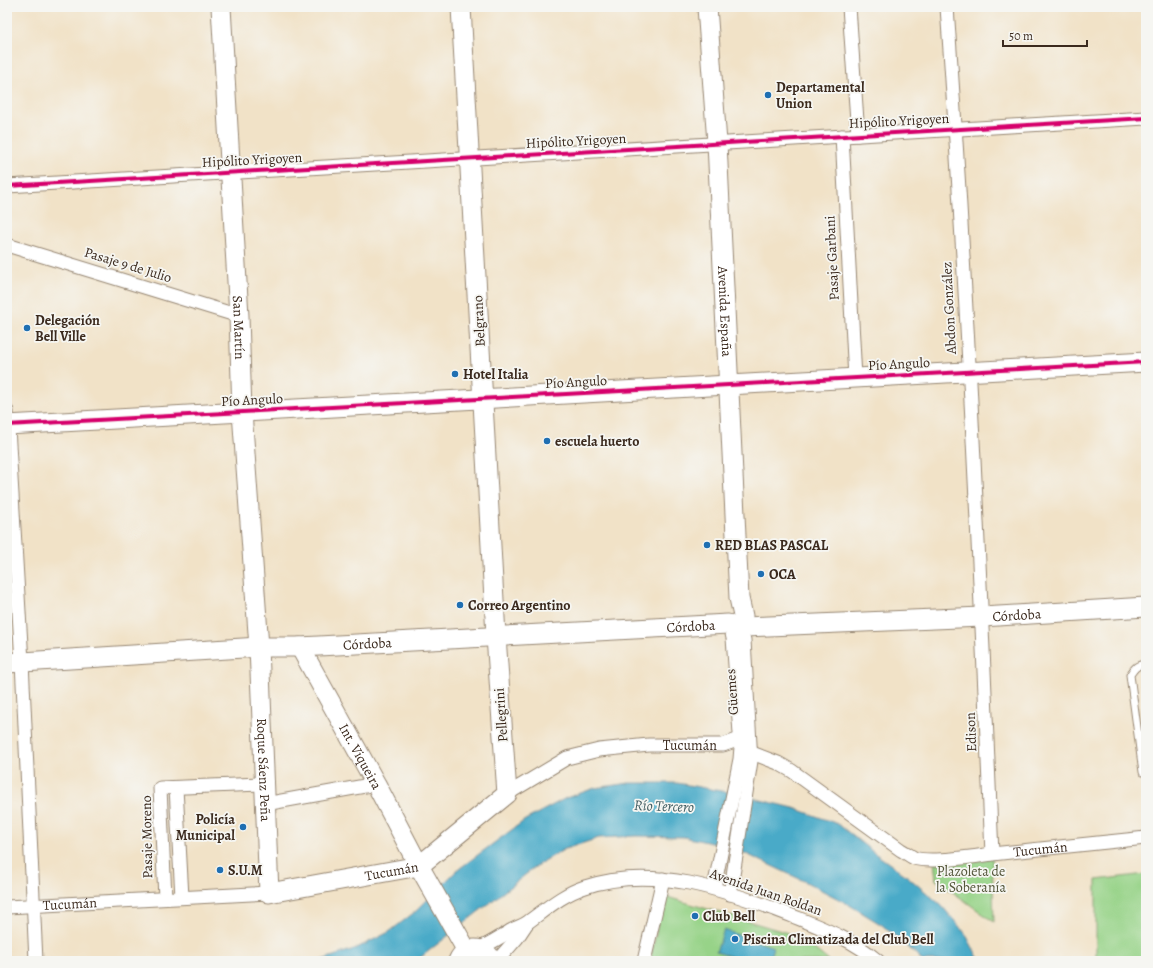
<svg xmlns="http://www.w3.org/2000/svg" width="1153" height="968" font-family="Alegreya,serif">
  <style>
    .green { fill: #97d388; stroke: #697e53 }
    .water { fill: #49aac8; stroke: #426a73 }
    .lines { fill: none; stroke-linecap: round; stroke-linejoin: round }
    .lane-casing { stroke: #968672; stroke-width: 9 }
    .street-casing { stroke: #968672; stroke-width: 15 }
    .secondary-casing { stroke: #968672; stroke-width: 21 }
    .lane { stroke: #fff; stroke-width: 7 }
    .street { stroke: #fff; stroke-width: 13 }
    .secondary { stroke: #fff; stroke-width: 19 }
    .cycleway-casing { stroke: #f6f6f2; stroke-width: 6 }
    .cycleway { stroke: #d6006c; stroke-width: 4 }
    .poi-dot { fill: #1f6fb2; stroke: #f6f6f2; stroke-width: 1.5 }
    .labels { text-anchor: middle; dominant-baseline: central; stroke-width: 3.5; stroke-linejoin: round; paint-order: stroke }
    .poi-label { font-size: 14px; font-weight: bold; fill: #3b2a1e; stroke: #f6f6f2; text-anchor: start }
    .street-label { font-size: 14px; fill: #3b2a1e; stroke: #f6f6f2 }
    .park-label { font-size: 14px; fill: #525438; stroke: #f6f6f2 }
    .water-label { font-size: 15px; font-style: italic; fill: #415d62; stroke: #f6f6f2 }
  </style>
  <rect width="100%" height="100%" fill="#f6f6f2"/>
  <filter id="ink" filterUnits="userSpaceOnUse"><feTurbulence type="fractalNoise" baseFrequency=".025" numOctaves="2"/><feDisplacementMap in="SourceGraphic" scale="8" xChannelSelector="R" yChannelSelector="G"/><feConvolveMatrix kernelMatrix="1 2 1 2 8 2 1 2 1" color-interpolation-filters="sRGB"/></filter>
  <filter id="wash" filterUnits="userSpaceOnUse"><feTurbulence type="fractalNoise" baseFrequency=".012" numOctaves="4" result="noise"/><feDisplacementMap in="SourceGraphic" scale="16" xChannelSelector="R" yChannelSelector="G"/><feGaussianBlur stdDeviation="0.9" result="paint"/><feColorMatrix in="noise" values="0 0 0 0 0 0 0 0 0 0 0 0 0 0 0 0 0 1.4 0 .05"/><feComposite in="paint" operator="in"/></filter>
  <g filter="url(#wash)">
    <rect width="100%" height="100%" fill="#f1e2c7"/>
    <path class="green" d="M 992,854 L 994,922 L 936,880 L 934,862 Z
      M 1146,874 L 1146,961 L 1096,961 L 1096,880 Z
      M 664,896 L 798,936 L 829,961 L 650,961 Z"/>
    <path class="water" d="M 629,783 L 677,783 L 727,792 L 794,808 L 838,824 L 873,852 L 907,876 L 941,905 L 965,933 L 980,961 L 922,961 L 916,954 L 882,925 L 846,903 L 806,882 L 742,852 L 725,846 L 684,837 L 636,836 L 599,838 L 565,849 L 539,864 L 416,961 L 319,961 L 357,948 L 389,932 L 416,911 L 456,871 L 525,820 L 566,798 L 595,788 Z
      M 724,930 L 773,947 L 769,961 L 746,961 L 716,952 Z"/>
  </g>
  <g filter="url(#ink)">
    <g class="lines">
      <g class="lane-casing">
        <path id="lane" d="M 1143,772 L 1130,675 C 1135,667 1137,665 1146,664"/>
      </g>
      <g class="street-casing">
        <g id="street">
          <path d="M 849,7 L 858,135"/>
          <path d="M 947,7 C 967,289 980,572 992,854"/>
          <path d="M 842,136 L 855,378"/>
          <path d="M 7,186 L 1146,118"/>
          <path d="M 7,245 L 239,316"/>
          <path d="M 7,411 L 22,662 L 36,961"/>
          <path id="s1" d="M 752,753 L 778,763 L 792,771 L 901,850 C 905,852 910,856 914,858 C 929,863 975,857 992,854 L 1146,838"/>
          <path d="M 176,788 L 182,897"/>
          <path id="s2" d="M 507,794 L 567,758 L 599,750 L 649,745 L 723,745 L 740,739"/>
          <path d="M 265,804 L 376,784"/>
          <path d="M 714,888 L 740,759 L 741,747 L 733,638 L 731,629"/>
          <path d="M 730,894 L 751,761 L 744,640 L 741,629"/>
          <path d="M 165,898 L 160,788 L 264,784"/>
          <path id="s3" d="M 7,907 L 269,893"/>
          <path d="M 478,949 C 490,944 500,937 512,930 C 517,927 523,926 528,922 C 546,909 563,894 585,887 C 653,864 726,890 790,915 C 822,928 852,939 878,961"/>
          <path d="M 497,961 L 517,938 L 527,923"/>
          <path d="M 644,961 L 663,879"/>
        </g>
      </g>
      <g class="secondary-casing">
        <g id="secondary">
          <path id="s4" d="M 221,7 L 239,316 L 242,412 L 259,647 L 269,893 L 419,866 L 507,794 L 496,636 L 461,7"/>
          <path id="s5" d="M 707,7 L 717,143 L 739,598 L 743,616"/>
          <path d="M 7,425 L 1146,362"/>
          <path id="s6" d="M 744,627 L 982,617 L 1146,607"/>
          <path id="s7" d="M 300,647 L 376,784 L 419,866 L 467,951"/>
          <path id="s8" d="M 7,663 L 259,647 L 300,647 L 728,624"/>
          <path d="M 458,961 C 465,945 485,945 492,961"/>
        </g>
      </g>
      <use href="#lane" class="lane"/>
      <use href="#street" class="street"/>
      <use href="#secondary" class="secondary"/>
      <g class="cycleway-casing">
        <path id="cycleway" d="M 7,186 L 1146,118
          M 7,425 L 1146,362"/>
      </g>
      <use href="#cycleway" class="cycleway"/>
    </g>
  </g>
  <g class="poi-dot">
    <circle cx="768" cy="95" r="4"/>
    <circle cx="27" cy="328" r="4"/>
    <circle cx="455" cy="374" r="4"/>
    <circle cx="547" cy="441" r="4"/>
    <circle cx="707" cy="545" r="4"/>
    <circle cx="761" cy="574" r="4"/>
    <circle cx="460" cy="605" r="4"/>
    <circle cx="243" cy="827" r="4"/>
    <circle cx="220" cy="870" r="4"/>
    <circle cx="695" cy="916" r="4"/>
    <circle cx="735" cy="939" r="4"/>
  </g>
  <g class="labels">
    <g class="poi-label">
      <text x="776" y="87">Departamental<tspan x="776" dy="16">Union</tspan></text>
      <text x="35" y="320">Delegación<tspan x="35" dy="16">Bell Ville</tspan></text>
      <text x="463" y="374">Hotel Italia</text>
      <text x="555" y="441">escuela huerto</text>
      <text x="715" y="545">RED BLAS PASCAL</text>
      <text x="769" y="574">OCA</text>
      <text x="468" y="605">Correo Argentino</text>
      <text x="235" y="819" text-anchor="end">Policía<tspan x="235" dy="16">Municipal</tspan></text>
      <text x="228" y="870">S.U.M</text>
      <text x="703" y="916">Club Bell</text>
      <text x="743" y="939">Piscina Climatizada del Club Bell</text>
    </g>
    <g class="street-label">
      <text transform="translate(899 121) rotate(-3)">Hipólito Yrigoyen</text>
      <text transform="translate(576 141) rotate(-3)">Hipólito Yrigoyen</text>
      <text transform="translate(252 160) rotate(-3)">Hipólito Yrigoyen</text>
      <text transform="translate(832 258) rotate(-93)">Pasaje Garbani</text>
      <text transform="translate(128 265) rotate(17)">Pasaje 9 de Julio</text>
      <text transform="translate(949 308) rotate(-93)">Abdon González</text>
      <text stroke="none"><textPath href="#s5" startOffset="305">Avenida España</textPath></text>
      <text transform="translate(479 321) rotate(-93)">Belgrano</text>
      <text stroke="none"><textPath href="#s4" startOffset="321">San Martín</textPath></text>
      <text transform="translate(899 364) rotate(-3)">Pío Angulo</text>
      <text transform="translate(576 382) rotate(-3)">Pío Angulo</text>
      <text transform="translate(252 400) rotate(-3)">Pío Angulo</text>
      <text stroke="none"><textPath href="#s6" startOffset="273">Córdoba</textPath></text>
      <text stroke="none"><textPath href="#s8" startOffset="685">Córdoba</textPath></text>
      <text stroke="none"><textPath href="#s8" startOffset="361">Córdoba</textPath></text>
      <text transform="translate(732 692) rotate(-94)">Güemes</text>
      <text transform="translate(501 715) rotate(-94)">Pellegrini</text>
      <text transform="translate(971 732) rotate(-92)">Edison</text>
      <text stroke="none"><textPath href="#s2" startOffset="194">Tucumán</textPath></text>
      <text stroke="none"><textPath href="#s7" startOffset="125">Int. Viqueira</textPath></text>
      <text stroke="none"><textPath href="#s4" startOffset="764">Roque Sáenz Peña</textPath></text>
      <text transform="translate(147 837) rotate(-91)">Pasaje Moreno</text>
      <text stroke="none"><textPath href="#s1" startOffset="321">Tucumán</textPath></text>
      <text stroke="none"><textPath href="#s4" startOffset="1012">Tucumán</textPath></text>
      <text transform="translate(766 892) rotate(19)">Avenida Juan Roldan</text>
      <text stroke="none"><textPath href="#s3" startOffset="63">Tucumán</textPath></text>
    </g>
    <g class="park-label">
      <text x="971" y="871">Plazoleta de<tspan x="971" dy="16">la Soberanía</tspan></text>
    </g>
    <g class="water-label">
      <text transform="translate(664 806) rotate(2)">Río Tercero</text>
    </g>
  </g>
  <rect width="1153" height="968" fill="none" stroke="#f6f6f2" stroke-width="24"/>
  <path d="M1003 40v6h84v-6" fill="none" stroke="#3b2a1e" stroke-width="2"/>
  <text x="1009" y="40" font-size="12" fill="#3b2a1e" stroke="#f6f6f2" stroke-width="3" paint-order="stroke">50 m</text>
</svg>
